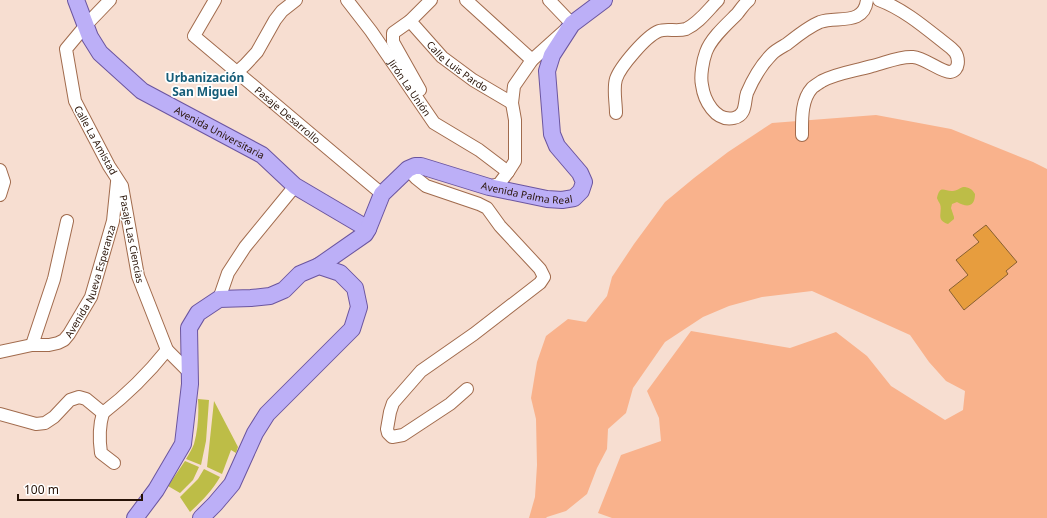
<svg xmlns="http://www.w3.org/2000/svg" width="1047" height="518" font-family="'Noto Sans',sans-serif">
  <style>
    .green { fill: #f9b28c }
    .water { fill: #bdbd47 }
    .building { fill: #e79d3e; stroke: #886031 }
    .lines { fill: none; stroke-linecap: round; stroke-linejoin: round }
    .minor-casing { stroke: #a16b4d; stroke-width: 14 }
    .major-casing { stroke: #6b559f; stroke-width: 18 }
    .minor { stroke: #fff; stroke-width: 12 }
    .major { stroke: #bcaff7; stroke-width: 16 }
    .labels { text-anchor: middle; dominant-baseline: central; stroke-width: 3.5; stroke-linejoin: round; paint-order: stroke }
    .street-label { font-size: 10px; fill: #271206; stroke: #fff }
    .quarter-label { font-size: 12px; font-weight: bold; fill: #165d78; stroke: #fff }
  </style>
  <rect width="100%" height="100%" fill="#f7ded1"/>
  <path class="green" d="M 876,115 L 951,129 L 1033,162 L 1047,169 L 1047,518 L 612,518 L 598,513 L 621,455 L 661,441 L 659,418 L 647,391 L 691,331 L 790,348 L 836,332 L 867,356 L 891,386 L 945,420 L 963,410 L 965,391 L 946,381 L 929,362 L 910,335 L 812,291 L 762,297 L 729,306 L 703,317 L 665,342 L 633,388 L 626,413 L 608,429 L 607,449 L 597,468 L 587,494 L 566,511 L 547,517 L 546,518 L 529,518 L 535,497 L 537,465 L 536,419 L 531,398 L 537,362 L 546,336 L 568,319 L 586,322 L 607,296 L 612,277 L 634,244 L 665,202 L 694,178 L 728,152 L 772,123 Z"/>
  <path class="water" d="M 963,187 C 969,187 972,189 975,194 C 975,207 967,208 957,202 L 952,204 L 951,208 L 954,217 L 954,219 L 948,224 C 935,220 943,212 940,204 C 940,204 937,199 937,198 C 940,184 945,192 953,191 C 956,191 960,188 963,187 Z
    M 198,399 L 209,400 L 206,441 L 201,465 L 186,459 C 189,454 192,449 194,444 C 198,430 199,414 198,399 Z
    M 214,401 L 238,447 L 236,453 L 231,450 L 222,474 L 207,467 Z
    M 185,461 L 199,467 L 193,480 L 180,493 L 168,486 Z
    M 204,469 L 220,477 C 212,491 202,501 190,512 L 180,497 L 198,479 Z"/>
  <path class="building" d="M 986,225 L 1017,262 L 1006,271 L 1008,274 L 964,310 L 949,290 L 968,275 L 956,260 L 979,242 L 973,235 Z"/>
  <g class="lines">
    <g class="minor-casing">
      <g id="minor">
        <path id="s1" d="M 215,0 L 194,36 L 382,194"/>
        <path id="s2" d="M 347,0 L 371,31 L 434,123 L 479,150 L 508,172"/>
        <path d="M 466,0 L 532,60"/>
        <path d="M 749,0 C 744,4 741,9 737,14 C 727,24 711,38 706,52 C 703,60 700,76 702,85 C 704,100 715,122 734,118 C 747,115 744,102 747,93 C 753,79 761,65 772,54 C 776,50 782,47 787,44 C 797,36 808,27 820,22 C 837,16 864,26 867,0"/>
        <path id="s3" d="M 410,21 L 442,57 L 473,80 L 512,103"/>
        <path d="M 236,73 L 245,65 L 257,52 L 275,20 L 282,11 L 296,0"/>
        <path d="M 420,90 L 393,42 L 393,33 L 410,21 L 431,0"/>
        <path d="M 616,113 C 616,102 613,89 616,79 C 620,67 646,36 659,31 C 667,28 677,32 686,29 C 699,23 708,10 718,0"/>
        <path d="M 802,135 C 802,120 801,100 812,88 C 814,86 819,83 822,81 C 837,73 855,71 872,66 C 885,63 899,56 913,57 C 925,58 941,72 950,72 C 960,71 959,58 955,52 C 954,51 952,49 951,48 C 929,31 906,10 879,0"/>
        <path d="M 408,169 L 416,178 L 426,186 L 479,204 L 487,208 L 500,226 L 540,269 L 544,277 L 540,283 L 474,334 L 421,371 L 393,403 L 390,412 L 387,429 L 388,433 L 392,437 L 403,435 L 450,404 L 467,389"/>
        <path d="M 0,170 L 4,182 L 0,195"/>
        <path d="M 489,187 L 499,184 L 508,172 L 515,161 L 515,120 L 512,103 L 514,86 L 532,60 L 572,24 L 549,0"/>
        <path d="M 219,299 L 228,273 L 245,247 L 295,186"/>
        <path d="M 32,345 L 54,279 L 67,221"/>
        <path d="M 167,350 L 190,373"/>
        <path id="s4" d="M 0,352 L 32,345 L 49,345 L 58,343 L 64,340 L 69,334 L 91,297 L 113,221 L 117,182"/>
        <path d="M 103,413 C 99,426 99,439 101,453 L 114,463"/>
        <path d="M 0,414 L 36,424 L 45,423 L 54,417 L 70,400 L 79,397 L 86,399 L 103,413 C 129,393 147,375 167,350 L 138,276 L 122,186 L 109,166 L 75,101 L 66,49 L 86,25 L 110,0"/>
      </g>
    </g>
    <g class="major-casing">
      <g id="major">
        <path id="s5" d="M 76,0 L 90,37 L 100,53 L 142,91 L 262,155 L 295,186 L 368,229"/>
        <path id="s6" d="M 319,266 L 365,234 L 368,229 L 382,194 L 408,169 L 415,166 L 421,166 L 489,187 L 547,199 L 562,200 L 574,198 L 581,191 L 584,182 L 580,173 L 557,146 L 552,134 L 547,71 L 552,55 L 572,24 L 604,0"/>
        <path d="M 135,518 L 156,490 L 183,444 L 190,384 L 189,328 L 198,313 L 219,299 L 251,298 L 270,296 L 284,290 L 300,274 L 319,266 L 340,273 L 355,288 L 359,307 L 352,329 L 267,414 L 255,433 L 232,484 L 215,504 L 201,518"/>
      </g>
    </g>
    <use href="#minor" class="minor"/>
    <use href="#major" class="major"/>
  </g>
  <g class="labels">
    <g class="street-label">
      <text stroke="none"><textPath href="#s3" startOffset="66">Calle Luis Pardo</textPath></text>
      <text stroke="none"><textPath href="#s2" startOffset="108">Jirón La Unión</textPath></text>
      <text stroke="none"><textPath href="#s1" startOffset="164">Pasaje Desarrollo</textPath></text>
      <text stroke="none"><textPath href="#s5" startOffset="203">Avenida Universitaria</textPath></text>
      <text transform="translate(96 140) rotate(61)">Calle La Amistad</text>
      <text stroke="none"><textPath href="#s6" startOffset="259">Avenida Palma Real</textPath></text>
      <text transform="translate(132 239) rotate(79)">Pasaje Las Ciencias</text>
      <text stroke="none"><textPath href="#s4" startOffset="131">Avenida Nueva Esperanza</textPath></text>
    </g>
    <g class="quarter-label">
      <text x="205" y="77">Urbanización<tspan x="205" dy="14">San Miguel</tspan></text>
    </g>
  </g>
  <path d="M18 494v6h124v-6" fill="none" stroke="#271206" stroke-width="2"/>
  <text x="24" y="494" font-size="12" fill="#271206" stroke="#ffffff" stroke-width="3" paint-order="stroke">100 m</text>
</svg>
